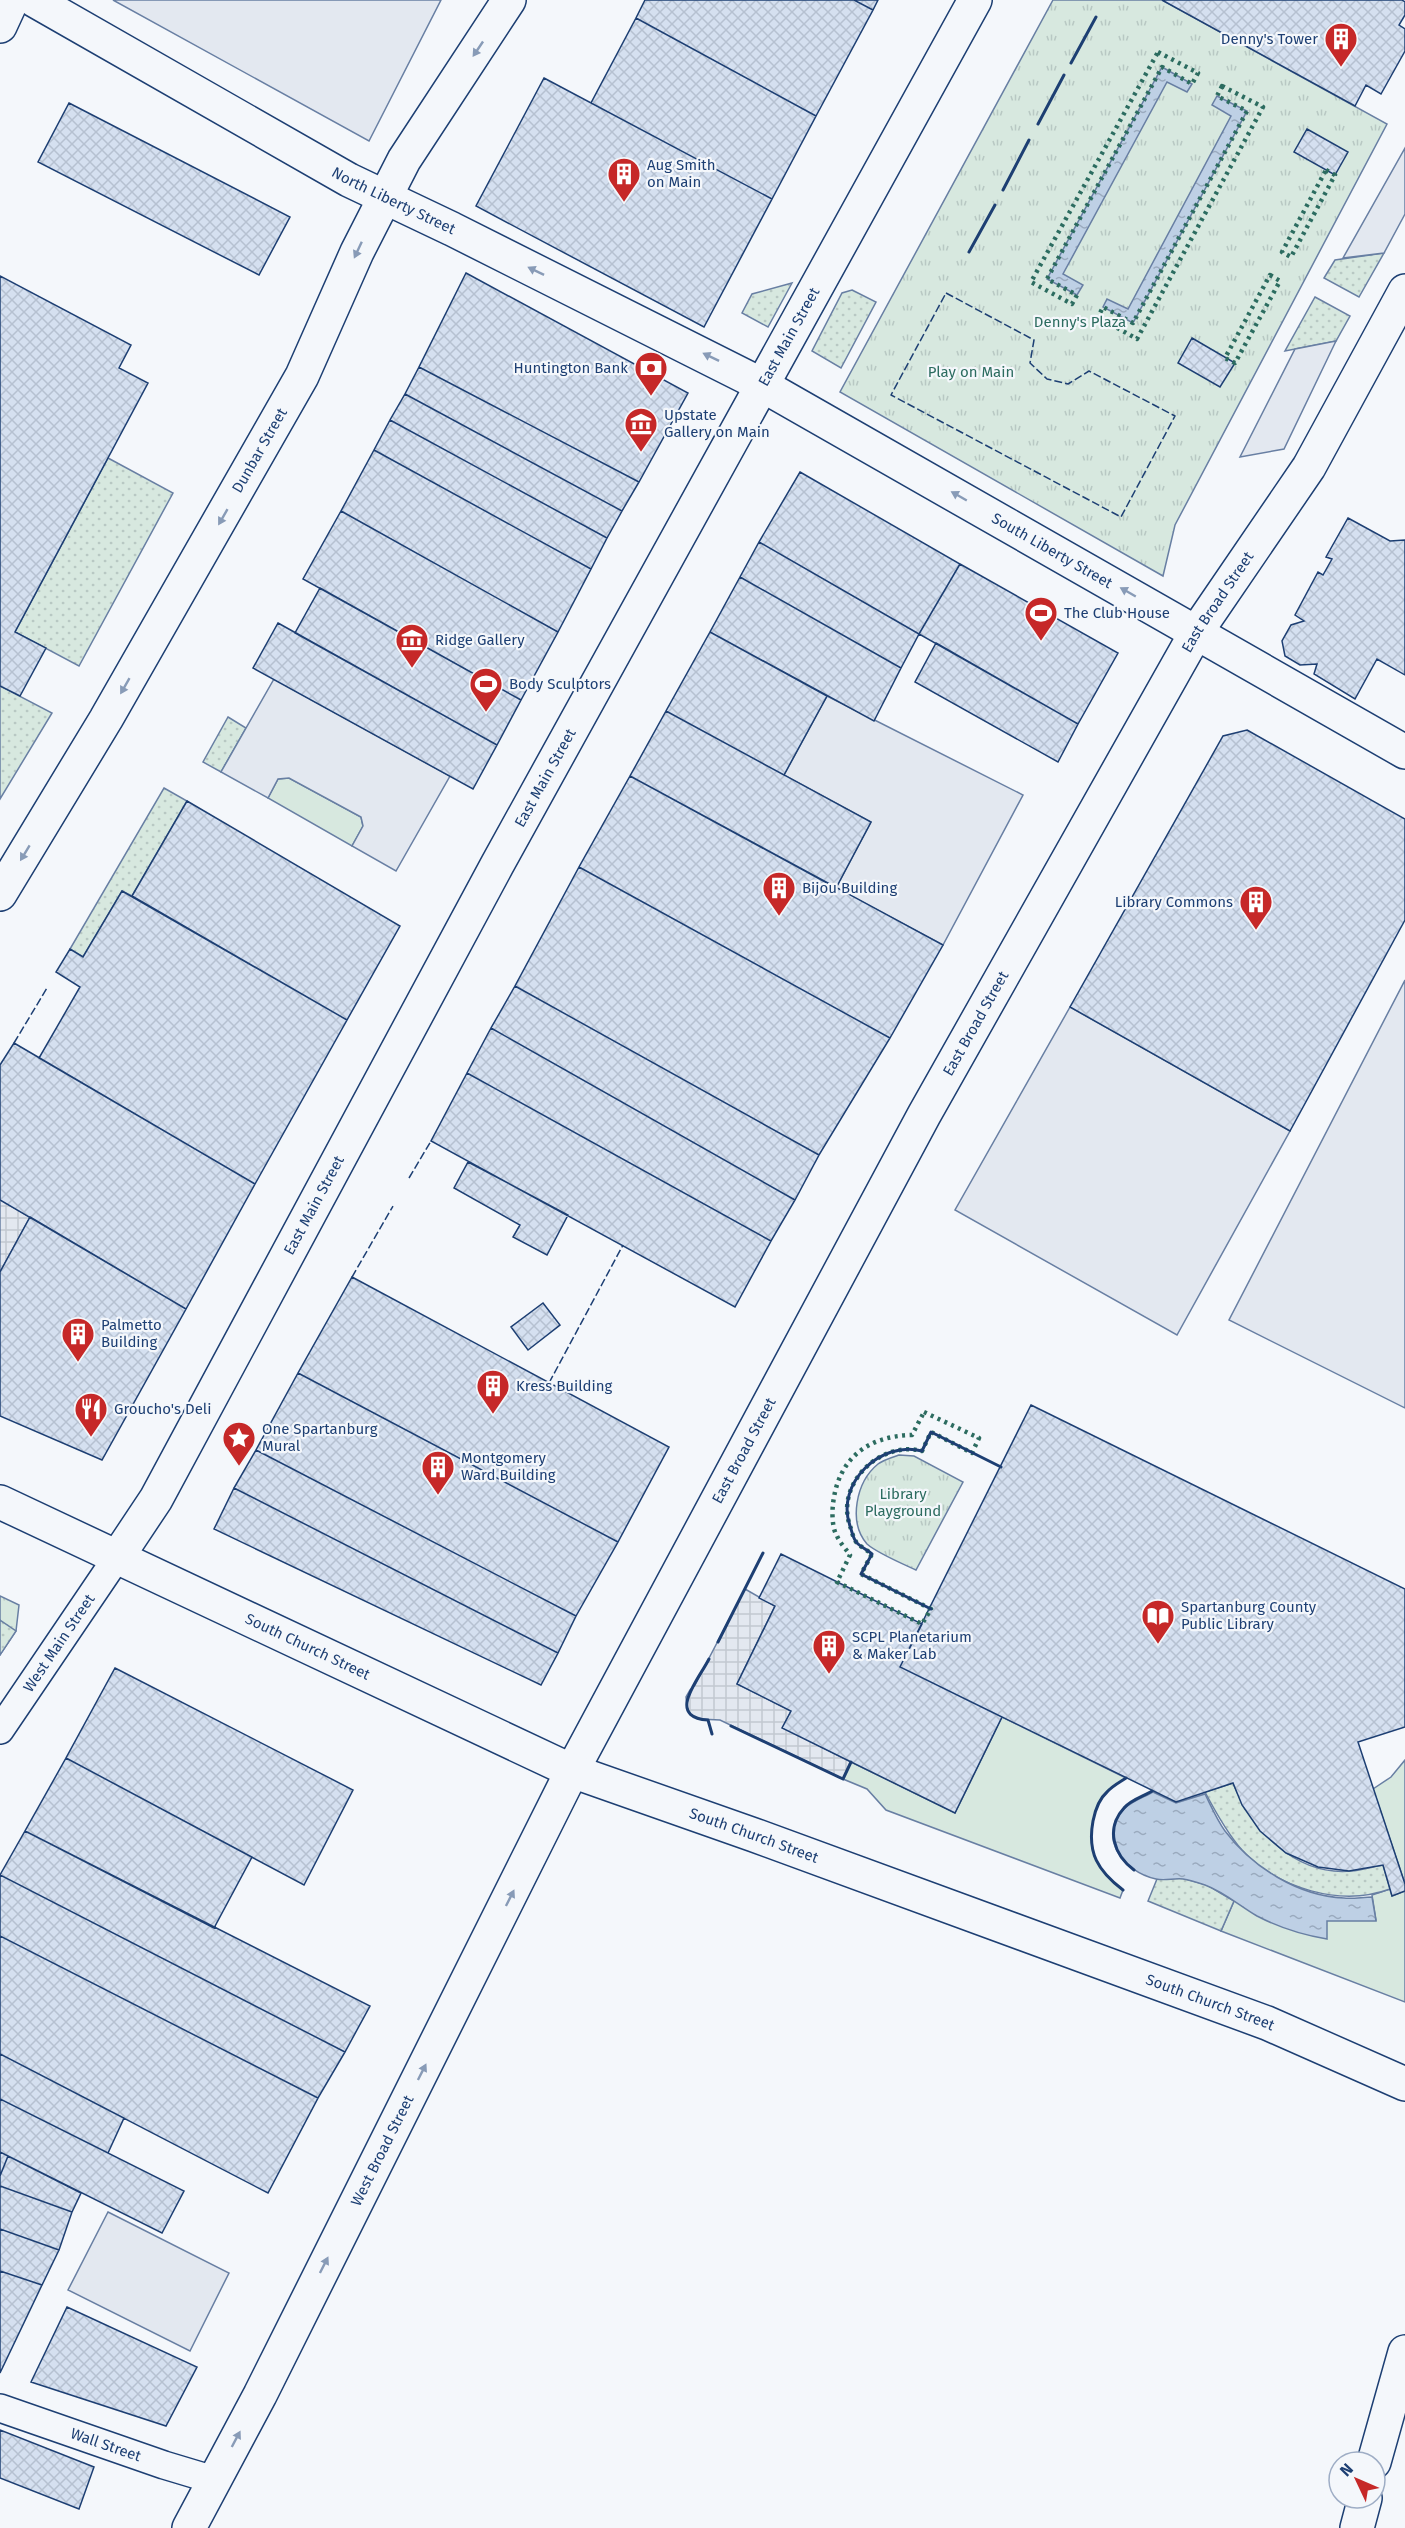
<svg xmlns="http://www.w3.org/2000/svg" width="1405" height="2528" font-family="'Fira Sans',sans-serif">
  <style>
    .grass { fill: #d7e8df; stroke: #687fa3; stroke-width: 1.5 }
    .park { fill: url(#park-tufts); stroke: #687fa3; stroke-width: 1.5 }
    .garden { fill: url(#garden-dots); stroke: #687fa3; stroke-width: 1.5 }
    .parking { fill: #e3e8f0; stroke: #687fa3; stroke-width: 1.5 }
    .plaza { fill: url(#plaza-grid); stroke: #687fa3; stroke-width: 1.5 }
    .water { fill: url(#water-ripples); stroke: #687fa3; stroke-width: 1.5 }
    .building { fill: url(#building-cross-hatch); stroke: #1d3f73; stroke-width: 1.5 }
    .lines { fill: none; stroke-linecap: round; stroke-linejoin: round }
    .pedestrian-casing { stroke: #1d3f73; stroke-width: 30 }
    .minor-casing { stroke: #1d3f73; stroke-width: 36 }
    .tertiary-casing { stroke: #1d3f73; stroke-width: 36 }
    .primary-casing { stroke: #1d3f73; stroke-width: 36 }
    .pedestrian { stroke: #f4f7fb; stroke-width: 27 }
    .minor { stroke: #f4f7fb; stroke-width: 33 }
    .tertiary { stroke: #f4f7fb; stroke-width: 33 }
    .primary { stroke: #f4f7fb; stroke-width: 33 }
    .hedge { stroke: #2c6c60; stroke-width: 4.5; stroke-dasharray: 3 4.5; stroke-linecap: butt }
    .fence { stroke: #1d3f73; stroke-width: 1.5; stroke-dasharray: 8 3; stroke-linecap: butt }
    .wall { stroke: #1d3f73; stroke-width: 3 }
    .oneway { fill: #889bb7 }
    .labels { text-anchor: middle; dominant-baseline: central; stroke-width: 4.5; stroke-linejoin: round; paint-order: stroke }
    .poi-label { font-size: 15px; fill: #1d3f73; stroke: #f4f7fb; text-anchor: start }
    .street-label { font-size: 15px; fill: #1d3f73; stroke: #f4f7fb }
    .park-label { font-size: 15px; fill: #2c6c60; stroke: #f4f7fb }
  </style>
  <defs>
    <pattern id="park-tufts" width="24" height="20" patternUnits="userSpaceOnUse" patternTransform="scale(1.5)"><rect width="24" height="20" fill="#d7e8df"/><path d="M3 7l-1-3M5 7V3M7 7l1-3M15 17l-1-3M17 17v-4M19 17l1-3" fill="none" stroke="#b8c8c3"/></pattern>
    <pattern id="garden-dots" width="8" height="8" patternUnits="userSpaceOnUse" patternTransform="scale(1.5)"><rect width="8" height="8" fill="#d7e8df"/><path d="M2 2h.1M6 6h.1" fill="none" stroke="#b8c8c3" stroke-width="1.8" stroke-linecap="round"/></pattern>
    <pattern id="plaza-grid" width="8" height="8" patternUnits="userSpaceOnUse" patternTransform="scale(1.5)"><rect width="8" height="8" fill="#e3e8f0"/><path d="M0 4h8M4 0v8" fill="none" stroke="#c2c8d1"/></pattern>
    <pattern id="water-ripples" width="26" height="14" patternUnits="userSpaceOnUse" patternTransform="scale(1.5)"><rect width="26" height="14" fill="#bed0e5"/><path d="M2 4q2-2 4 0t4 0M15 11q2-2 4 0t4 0" fill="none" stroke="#9aaabe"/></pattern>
    <pattern id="building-cross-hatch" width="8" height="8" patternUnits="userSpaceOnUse" patternTransform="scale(1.5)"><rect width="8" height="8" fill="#d5e0f0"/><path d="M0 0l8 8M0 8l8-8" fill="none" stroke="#b6c1d1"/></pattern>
  </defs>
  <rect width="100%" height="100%" fill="#f4f7fb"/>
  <path class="grass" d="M 289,778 L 361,817 L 363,826 L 352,846 L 268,798 L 278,779 Z
    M 1002,1717 L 1126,1778 C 1120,1782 1112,1786 1107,1792 C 1099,1799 1095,1811 1093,1821 C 1087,1853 1098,1871 1123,1890 L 1120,1898 L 886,1810 L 867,1789 L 843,1779 L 851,1762 L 955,1813 Z
    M 1405,1760 L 1405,1884 L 1373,1789 L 1391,1777 Z
    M 1390,1889 L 1392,1896 L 1405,1891 L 1405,2002 L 1221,1931 L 1234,1901 L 1327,1920 L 1376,1920 L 1372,1895 Z"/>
  <path class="park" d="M 1053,0 L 1162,0 L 1387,124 L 1175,525 L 1163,576 L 840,392 Z
    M 899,1455 L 914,1456 L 963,1482 L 916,1570 C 903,1564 877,1553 867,1544 C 848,1522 856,1482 878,1464 C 883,1460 893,1457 899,1455 Z
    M 0,1596 L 19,1605 L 16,1631 L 0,1655 Z"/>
  <path class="garden" d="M 1384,253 L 1359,297 L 1324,278 L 1335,260 Z
    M 792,283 L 768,327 L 742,313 L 752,294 Z
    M 852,290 L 876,302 L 841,368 L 812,351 L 842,293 Z
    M 1315,297 L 1350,316 L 1336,341 L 1285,351 Z
    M 108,458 L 173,493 L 79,666 L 15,632 Z
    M 0,686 L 52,713 L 0,799 Z
    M 228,717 L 246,728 L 221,772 L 203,762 Z
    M 164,788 L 187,801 L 132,896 L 122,891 L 83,957 L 70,949 Z
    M 0,1620 L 16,1631 L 0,1655 Z
    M 1233,1783 C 1252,1830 1295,1876 1351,1871 C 1361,1870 1372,1867 1383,1865 L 1390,1889 C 1341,1907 1278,1889 1242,1850 C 1227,1833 1216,1813 1205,1792 Z
    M 1182,1878 L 1207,1885 L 1234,1901 L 1221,1931 L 1148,1901 L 1157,1879 Z"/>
  <path class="parking" d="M 113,0 L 441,0 L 369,141 Z
    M 1405,148 L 1405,214 L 1384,253 L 1343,258 Z
    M 1336,341 L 1284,449 L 1240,457 L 1295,349 Z
    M 274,679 L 450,776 L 396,871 L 352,846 L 363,826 L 361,817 L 289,778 L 278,779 L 268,798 L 221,772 Z
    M 827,696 L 1023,795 L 943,945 L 836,888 L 871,822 L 784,775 Z
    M 1405,980 L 1405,1408 L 1229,1320 Z
    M 1070,1007 L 1290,1131 L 1177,1335 L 955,1210 Z
    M 108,2212 L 229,2273 L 190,2351 L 68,2290 Z"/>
  <path class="plaza" d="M 0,1200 L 30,1217 L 0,1272 Z
    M 745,1589 L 775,1606 L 737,1684 L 791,1711 L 783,1728 L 851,1762 L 843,1779 L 720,1720 L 699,1719 L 691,1715 L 687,1707 L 686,1697 L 690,1690 L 695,1685 Z"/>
  <path class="water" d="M 1162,67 L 1192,84 L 1187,92 L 1167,82 L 1063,274 L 1083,285 L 1077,295 L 1047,279 Z
    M 1217,96 L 1247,111 L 1133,323 L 1103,307 L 1107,299 L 1128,309 L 1231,116 L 1212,105 Z
    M 1153,1792 L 1176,1803 L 1205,1794 C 1211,1806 1217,1820 1225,1831 C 1252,1867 1298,1896 1344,1898 C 1353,1899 1363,1897 1372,1897 L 1376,1921 L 1327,1921 L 1327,1939 C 1303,1935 1278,1927 1257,1916 C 1240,1906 1224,1892 1205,1885 C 1199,1883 1190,1880 1183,1879 C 1174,1878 1165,1881 1156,1879 C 1123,1872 1096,1836 1125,1808 C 1132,1801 1144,1797 1153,1792 Z"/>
  <path class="building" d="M 645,0 L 854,0 L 873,10 L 816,116 L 636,18 Z
    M 854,0 L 878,0 L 873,10 Z
    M 1162,0 L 1402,0 L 1405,2 L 1405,15 L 1399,25 L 1405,29 L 1405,51 L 1381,94 L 1366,85 L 1355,106 Z
    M 636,18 L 816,116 L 772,199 L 591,103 Z
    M 544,78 L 772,199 L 704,327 L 476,206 Z
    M 69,103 L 290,217 L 259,275 L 38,162 Z
    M 1307,129 L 1348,152 L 1335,175 L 1294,152 Z
    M 466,273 L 688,393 L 639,482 L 419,367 Z
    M 0,276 L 131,345 L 119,368 L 148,383 L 15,632 L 46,648 L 20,696 L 0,686 Z
    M 1192,338 L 1235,363 L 1220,387 L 1178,363 Z
    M 419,367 L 639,482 L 622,511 L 405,394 Z
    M 405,394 L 622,511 L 607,538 L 390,420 Z
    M 390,420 L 607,538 L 591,569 L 374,450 Z
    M 374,450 L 591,569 L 558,632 L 341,511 Z
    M 800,472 L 960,564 L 919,634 L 759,542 Z
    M 341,511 L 558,632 L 521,700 L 303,579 Z
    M 1348,518 L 1390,541 L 1405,540 L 1405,675 L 1377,659 L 1355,699 L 1314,674 L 1317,664 L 1300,665 L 1285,656 L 1282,641 L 1291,625 L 1304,621 L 1295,615 L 1318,572 L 1323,575 L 1332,559 L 1326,557 Z
    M 759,542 L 919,634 L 901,668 L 740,577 Z
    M 960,564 L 1118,653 L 1078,724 L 919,634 Z
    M 740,577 L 901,668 L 874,721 L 710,632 Z
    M 320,588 L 521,700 L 497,745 L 295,633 Z
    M 278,623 L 497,745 L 473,789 L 253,668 Z
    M 710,632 L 827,696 L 784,775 L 666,711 Z
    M 936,643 L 1078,724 L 1058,762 L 915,682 Z
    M 666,711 L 871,822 L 836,888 L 630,776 Z
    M 1247,730 L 1405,819 L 1405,920 L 1290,1131 L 1070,1007 L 1223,736 Z
    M 630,776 L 943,945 L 890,1038 L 579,867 Z
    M 187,801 L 400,926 L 347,1020 L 132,896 Z
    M 579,867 L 890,1038 L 819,1155 L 515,986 Z
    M 122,891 L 347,1020 L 255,1184 L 39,1058 L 80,987 L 56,972 L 70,949 L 83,957 Z
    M 515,986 L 819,1155 L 795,1200 L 491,1028 Z
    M 491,1028 L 795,1200 L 771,1241 L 467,1073 Z
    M 14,1043 L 255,1184 L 186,1309 L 0,1200 L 0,1065 Z
    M 467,1073 L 771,1241 L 735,1307 L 431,1141 Z
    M 468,1162 L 568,1215 L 547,1255 L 513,1237 L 520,1225 L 454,1188 Z
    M 30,1217 L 186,1309 L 102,1460 L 0,1416 L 0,1272 Z
    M 352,1277 L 669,1447 L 618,1542 L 298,1373 Z
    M 543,1303 L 560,1325 L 528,1350 L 511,1327 Z
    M 298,1373 L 618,1542 L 576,1616 L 256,1450 Z
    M 1031,1405 L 1405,1589 L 1405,1727 L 1358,1742 L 1405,1884 L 1405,1891 L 1392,1896 L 1383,1865 L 1349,1871 L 1318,1867 L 1286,1853 L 1260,1831 L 1242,1805 L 1233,1783 L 1176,1802 L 900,1667 Z
    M 256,1450 L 576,1616 L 558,1653 L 234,1488 Z
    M 234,1488 L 558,1653 L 541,1685 L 214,1529 Z
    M 781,1554 L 922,1624 L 900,1667 L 1002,1717 L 955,1813 L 782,1728 L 791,1711 L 737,1684 L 775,1606 L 759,1598 Z
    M 115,1668 L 353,1790 L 304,1885 L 66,1758 Z
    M 66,1758 L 252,1857 L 214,1928 L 25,1831 Z
    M 25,1831 L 370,2006 L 345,2052 L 0,1875 Z
    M 0,1875 L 345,2052 L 318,2098 L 0,1936 Z
    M 0,1936 L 318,2098 L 268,2193 L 0,2054 Z
    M 0,2054 L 124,2118 L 108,2153 L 0,2099 Z
    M 0,2099 L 184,2191 L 162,2233 L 0,2152 Z
    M 0,2152 L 8,2156 L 0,2176 Z
    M 8,2156 L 81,2193 L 72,2212 L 0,2186 L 0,2176 Z
    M 0,2186 L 72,2212 L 59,2250 L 0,2229 Z
    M 0,2229 L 59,2250 L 42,2285 L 0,2271 Z
    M 0,2271 L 42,2285 L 0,2373 Z
    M 67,2307 L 197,2367 L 166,2426 L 31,2382 Z
    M 0,2430 L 94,2467 L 79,2509 L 0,2478 Z"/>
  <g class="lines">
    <g class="pedestrian-casing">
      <g id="pedestrian">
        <path id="s1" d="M 0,1730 L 118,1556"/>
        <path id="s2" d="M 0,2408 L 164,2465 L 214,2480"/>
      </g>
    </g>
    <g class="minor-casing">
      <g id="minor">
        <path id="s3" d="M 34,0 L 349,180 L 452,229 L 762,385 L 1405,752"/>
        <path d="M 0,26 L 12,0"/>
        <path id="s4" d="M 0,894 L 106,719 L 302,376 L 357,252 L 404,160 L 509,0"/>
        <path d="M 1374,2462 L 1405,2352"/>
        <path d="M 1357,2528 L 1365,2498"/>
      </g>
    </g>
    <g class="tertiary-casing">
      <g id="tertiary">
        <path id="s5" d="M 118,1556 L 156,1499 L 497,865 L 975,0"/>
        <path id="s6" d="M 189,2528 L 260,2395 L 572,1771 L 924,1115 L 1197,631 L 1309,467 L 1405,291"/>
      </g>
    </g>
    <g class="primary-casing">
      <g id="primary">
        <path id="s7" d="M 0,1502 L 572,1771 L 754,1835 L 1267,2023 L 1405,2084"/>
      </g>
    </g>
    <use href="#pedestrian" class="pedestrian"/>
    <use href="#minor" class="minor"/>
    <use href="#tertiary" class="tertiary"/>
    <use href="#primary" class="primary"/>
    <path class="hedge" d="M 1158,52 L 1198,73 L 1192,84 L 1162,67 L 1047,279 L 1077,295 L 1072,304 L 1031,282 Z
      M 1222,86 L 1263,107 L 1137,339 L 1098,317 L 1103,307 L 1133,323 L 1247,111 L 1217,96 Z
      M 1326,170 L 1335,175 L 1291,257 L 1282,252 Z
      M 1270,275 L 1280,281 L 1235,363 L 1225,358 Z
      M 924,1412 L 979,1438 L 972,1453 L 931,1432 L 922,1451 C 881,1440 835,1483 850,1526 C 852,1531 853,1539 857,1543 C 861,1547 867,1550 872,1554 L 861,1574 L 931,1609 L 922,1624 L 837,1582 L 850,1555 C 846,1549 840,1543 837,1536 C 832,1528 832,1513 833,1504 C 838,1459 867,1436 912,1435 Z"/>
    <path class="fence" d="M 946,293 L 1034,340 L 1030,363 L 1047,379 L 1068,384 L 1089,371 L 1175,416 L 1121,517 L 891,395 Z
      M 14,1043 L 47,988
      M 409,1178 L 431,1141
      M 352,1277 L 393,1206
      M 549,1383 L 623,1245"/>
    <path class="wall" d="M 1071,63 L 1096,17
      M 1038,124 L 1064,75
      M 1003,190 L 1029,140
      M 969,252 L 995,205
      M 931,1609 L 861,1574 L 872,1554 C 867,1550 861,1547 857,1543 C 853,1539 852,1531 850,1526 C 835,1483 881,1440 922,1451 L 931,1432 L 1001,1467
      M 718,1642 L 763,1553
      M 709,1659 C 699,1679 665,1717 708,1720 L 712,1734
      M 731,1726 L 843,1779 L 851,1762
      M 1134,1870 C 1114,1855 1105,1829 1124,1808 C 1130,1800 1144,1796 1152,1791
      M 1123,1890 C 1098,1871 1087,1853 1093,1821 C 1095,1811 1099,1799 1107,1792 C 1112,1786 1120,1782 1126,1778"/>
  </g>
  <defs><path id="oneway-solid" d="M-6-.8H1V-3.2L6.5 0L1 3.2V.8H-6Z" transform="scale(1.5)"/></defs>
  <g class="oneway">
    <use href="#oneway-solid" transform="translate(478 49) rotate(124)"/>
    <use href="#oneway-solid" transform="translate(358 250) rotate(115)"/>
    <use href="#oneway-solid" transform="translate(536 271) rotate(-154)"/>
    <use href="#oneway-solid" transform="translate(711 357) rotate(-154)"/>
    <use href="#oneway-solid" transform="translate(959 496) rotate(-150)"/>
    <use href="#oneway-solid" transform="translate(223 517) rotate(120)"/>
    <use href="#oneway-solid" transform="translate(1128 592) rotate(-150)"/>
    <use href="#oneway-solid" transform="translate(125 686) rotate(120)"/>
    <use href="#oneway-solid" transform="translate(25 853) rotate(121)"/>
    <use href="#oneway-solid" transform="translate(510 1898) rotate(-63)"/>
    <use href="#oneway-solid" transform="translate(422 2072) rotate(-63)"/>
    <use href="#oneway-solid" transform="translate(324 2265) rotate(-63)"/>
    <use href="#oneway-solid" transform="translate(236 2439) rotate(-62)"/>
  </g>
  <defs>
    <g id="building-pin" transform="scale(1.725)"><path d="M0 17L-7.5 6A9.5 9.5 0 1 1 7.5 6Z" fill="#c62828" stroke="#f4f7fb"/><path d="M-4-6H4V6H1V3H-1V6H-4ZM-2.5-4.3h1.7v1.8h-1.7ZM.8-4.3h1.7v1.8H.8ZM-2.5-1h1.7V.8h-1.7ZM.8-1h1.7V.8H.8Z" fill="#fff"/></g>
    <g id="bank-pin" transform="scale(1.725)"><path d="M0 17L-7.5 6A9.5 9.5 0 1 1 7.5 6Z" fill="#c62828" stroke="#f4f7fb"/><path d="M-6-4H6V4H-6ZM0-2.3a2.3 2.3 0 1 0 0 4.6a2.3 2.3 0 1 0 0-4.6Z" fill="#fff"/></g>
    <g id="museum-pin" transform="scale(1.725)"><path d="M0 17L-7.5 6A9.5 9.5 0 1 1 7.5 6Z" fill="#c62828" stroke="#f4f7fb"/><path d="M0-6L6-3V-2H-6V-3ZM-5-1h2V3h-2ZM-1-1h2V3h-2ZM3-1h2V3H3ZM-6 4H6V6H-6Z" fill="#fff"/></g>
    <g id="stadium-pin" transform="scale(1.725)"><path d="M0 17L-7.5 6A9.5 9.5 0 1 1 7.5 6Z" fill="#c62828" stroke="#f4f7fb"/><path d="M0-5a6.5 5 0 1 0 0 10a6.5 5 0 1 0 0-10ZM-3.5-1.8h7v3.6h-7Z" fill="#fff"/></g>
    <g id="restaurant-pin" transform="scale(1.725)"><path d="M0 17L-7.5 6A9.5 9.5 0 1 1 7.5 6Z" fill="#c62828" stroke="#f4f7fb"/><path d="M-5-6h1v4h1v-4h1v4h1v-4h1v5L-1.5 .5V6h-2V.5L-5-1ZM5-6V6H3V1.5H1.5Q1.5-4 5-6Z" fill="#fff"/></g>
    <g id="sight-pin" transform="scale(1.725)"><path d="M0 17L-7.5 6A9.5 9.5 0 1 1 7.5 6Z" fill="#c62828" stroke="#f4f7fb"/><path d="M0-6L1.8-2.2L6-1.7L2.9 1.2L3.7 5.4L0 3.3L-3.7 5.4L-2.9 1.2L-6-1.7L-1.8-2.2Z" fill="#fff"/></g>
    <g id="library-pin" transform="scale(1.725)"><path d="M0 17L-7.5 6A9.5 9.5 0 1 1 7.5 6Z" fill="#c62828" stroke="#f4f7fb"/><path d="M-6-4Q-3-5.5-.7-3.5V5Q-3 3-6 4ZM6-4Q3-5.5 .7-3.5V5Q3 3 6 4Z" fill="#fff"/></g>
  </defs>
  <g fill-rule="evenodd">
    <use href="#building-pin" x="1341" y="39"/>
    <use href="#building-pin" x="624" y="174"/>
    <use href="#bank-pin" x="651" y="368"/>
    <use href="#museum-pin" x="641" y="424"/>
    <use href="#stadium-pin" x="1041" y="613"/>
    <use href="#museum-pin" x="412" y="640"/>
    <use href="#stadium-pin" x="486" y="684"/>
    <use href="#building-pin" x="779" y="888"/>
    <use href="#building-pin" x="1256" y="902"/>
    <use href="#building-pin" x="78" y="1334"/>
    <use href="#building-pin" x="493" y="1386"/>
    <use href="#restaurant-pin" x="91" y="1409"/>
    <use href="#sight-pin" x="239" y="1438"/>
    <use href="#building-pin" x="438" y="1467"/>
    <use href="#library-pin" x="1158" y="1616"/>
    <use href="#building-pin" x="829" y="1646"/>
  </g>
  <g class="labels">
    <g class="poi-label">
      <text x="1318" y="39" text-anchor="end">Denny's Tower</text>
      <text x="647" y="165">Aug Smith<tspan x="647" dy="17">on Main</tspan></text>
      <text x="628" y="368" text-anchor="end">Huntington Bank</text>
      <text x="664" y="415">Upstate<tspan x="664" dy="17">Gallery on Main</tspan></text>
      <text x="1064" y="613">The Club House</text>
      <text x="435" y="640">Ridge Gallery</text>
      <text x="509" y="684">Body Sculptors</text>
      <text x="802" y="888">Bijou Building</text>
      <text x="1233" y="902" text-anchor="end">Library Commons</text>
      <text x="101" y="1325">Palmetto<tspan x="101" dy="17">Building</tspan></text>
      <text x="516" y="1386">Kress Building</text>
      <text x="114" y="1409">Groucho's Deli</text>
      <text x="262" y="1429">One Spartanburg<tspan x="262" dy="17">Mural</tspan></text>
      <text x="461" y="1458">Montgomery<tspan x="461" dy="17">Ward Building</tspan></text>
      <text x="1181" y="1607">Spartanburg County<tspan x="1181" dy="17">Public Library</tspan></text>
      <text x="852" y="1637">SCPL Planetarium<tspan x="852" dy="17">&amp; Maker Lab</tspan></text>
    </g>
    <g class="street-label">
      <text stroke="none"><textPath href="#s3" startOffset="412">North Liberty Street</textPath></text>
      <text stroke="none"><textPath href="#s5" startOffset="1392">East Main Street</textPath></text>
      <text stroke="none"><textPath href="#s4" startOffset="514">Dunbar Street</textPath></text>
      <text stroke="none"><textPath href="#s3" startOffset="1158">South Liberty Street</textPath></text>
      <text stroke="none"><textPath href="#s6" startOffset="2184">East Broad Street</textPath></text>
      <text stroke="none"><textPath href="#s5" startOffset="888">East Main Street</textPath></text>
      <text stroke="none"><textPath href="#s6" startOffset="1698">East Broad Street</textPath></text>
      <text stroke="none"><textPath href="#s5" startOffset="402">East Main Street</textPath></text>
      <text stroke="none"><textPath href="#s6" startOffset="1212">East Broad Street</textPath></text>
      <text stroke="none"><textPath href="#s1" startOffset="105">West Main Street</textPath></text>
      <text stroke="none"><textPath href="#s7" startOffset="340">South Church Street</textPath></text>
      <text stroke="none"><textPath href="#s7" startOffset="825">South Church Street</textPath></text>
      <text stroke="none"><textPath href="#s7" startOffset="1311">South Church Street</textPath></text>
      <text stroke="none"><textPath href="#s6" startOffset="424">West Broad Street</textPath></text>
      <text stroke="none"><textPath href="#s2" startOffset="112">Wall Street</textPath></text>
    </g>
    <g class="park-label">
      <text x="1080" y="322">Denny's Plaza</text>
      <text x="971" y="372">Play on Main</text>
      <text x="903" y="1494">Library<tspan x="903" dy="17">Playground</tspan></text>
    </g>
  </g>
  <g transform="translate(1357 2480) rotate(314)"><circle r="28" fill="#f4f7fb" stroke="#9eadc5" stroke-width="1.5"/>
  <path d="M0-4.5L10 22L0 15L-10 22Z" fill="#c62828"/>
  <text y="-9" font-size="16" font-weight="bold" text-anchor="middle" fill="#1d3f73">N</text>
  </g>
</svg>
